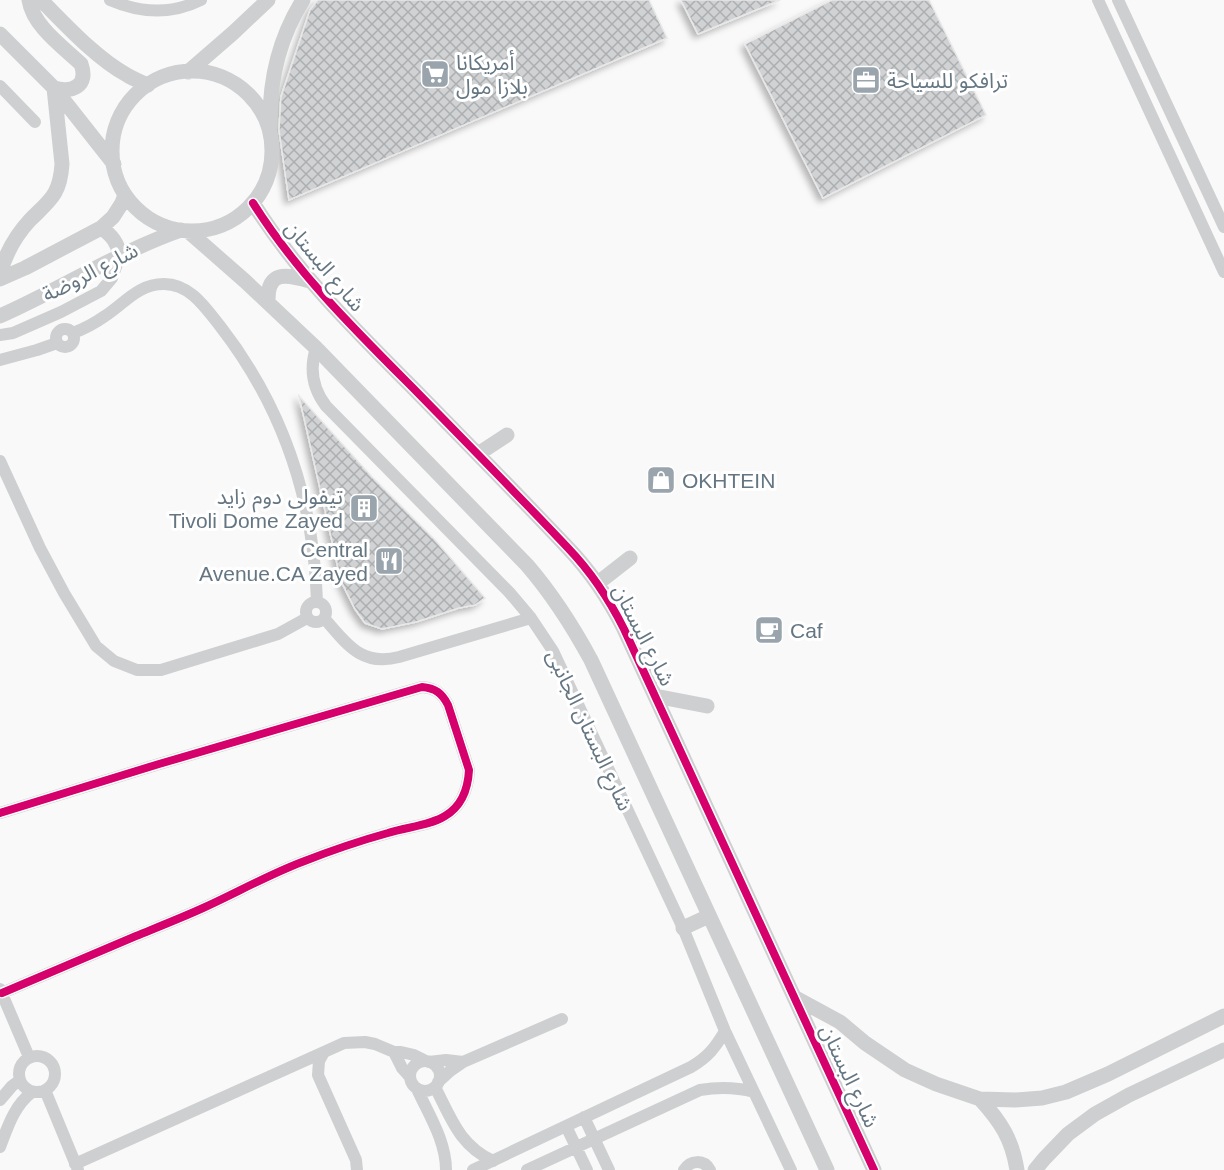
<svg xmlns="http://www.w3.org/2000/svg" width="1224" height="1170" font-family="Helvetica,'Noto Sans Arabic',sans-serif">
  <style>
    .building { fill: url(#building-cross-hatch); stroke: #e8e8e8; stroke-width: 1.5; filter: url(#shadow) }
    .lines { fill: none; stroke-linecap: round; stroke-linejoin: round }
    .minor { stroke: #cecfd0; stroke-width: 12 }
    .tertiary { stroke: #cecfd0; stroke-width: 15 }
    .cycleway-casing { stroke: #fff; stroke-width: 11 }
    .cycleway { stroke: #d6006c; stroke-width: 8 }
    .labels { text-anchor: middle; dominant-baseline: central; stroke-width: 6; stroke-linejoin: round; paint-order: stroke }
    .poi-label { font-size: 21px; fill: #657683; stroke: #fff; text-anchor: start }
    .street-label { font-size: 21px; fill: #657683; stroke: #fff }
  </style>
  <defs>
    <pattern id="building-cross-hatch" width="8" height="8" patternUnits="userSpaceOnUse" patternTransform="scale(1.5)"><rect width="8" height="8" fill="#d0d2d3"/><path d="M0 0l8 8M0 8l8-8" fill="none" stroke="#acafb1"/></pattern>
    <filter id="shadow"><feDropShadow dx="-4" dy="4" stdDeviation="3" flood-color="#0004"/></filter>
  </defs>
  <rect width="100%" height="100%" fill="#f9f9f9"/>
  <path class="building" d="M 318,0 L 649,0 L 667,38 L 289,200 L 279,130 L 281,97 L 310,10 Z
    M 681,0 L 780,0 L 698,34 Z
    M 832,0 L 929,0 L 986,115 L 823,198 L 745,44 Z
    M 299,396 L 372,477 L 435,540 L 485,598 L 475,605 L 459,608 L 416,622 L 382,629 L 365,623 L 355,609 L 341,581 Z"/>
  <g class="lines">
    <path class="minor" d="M 110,0 C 140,13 171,15 201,0
      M 1098,0 L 1224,272
      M 1118,0 L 1224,227
      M 0,86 L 35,122
      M56 338a9 9 0 1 1 18 0a9 9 0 1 1-18 0Z
      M 73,333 C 84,329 95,323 105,316 C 125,303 138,284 164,284 C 190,284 205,307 220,326 C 283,407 314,500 317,602
      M 0,335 L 13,333 L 61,312 L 101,291 L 112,278 L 120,256
      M 316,348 C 309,370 313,389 326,406 L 509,592 L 531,618 L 553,651 L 683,928 L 725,1031 L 791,1170
      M 0,360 L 37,350 L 57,343
      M 0,461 L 40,548 L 64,593 L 96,646 L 114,661 L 137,670 L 161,670 L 278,634 L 307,618
      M306 612a10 10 0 1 1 20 0a10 10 0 1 1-20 0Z
      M 324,618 C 346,643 361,667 399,657 L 531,618
      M 0,813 L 159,764 L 422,687 C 435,688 442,693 448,705 L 469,770 C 468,789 462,806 445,816 C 429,826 406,827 388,833 C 359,841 330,851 302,862 C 268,875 236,893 203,908 C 181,918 158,927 136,936 C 91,955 46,974 2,993
      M 0,989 L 29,1057
      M 324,1052 L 319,1061 L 318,1075 L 356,1160 L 357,1170
      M 394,1052 L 402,1068 L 410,1077
      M19 1074a18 18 0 1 1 36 0a18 18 0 1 1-36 0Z
      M410 1076a15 15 0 1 1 30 0a15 15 0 1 1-30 0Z
      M 429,1062 L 446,1060 L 463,1062
      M 438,1082 L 450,1071 L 463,1062 L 562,1019
      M 435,1087 C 451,1118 459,1145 493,1161
      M 417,1089 C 429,1115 446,1141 446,1170
      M 45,1090 L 78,1170
      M 0,1100 L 12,1086 L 20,1080
      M 584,1117 L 609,1170
      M 566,1126 L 587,1170
      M 0,1147 C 8,1126 14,1106 32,1092
      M 75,1164 L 344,1043 L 365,1042 L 375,1044 L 394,1052 L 401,1052 L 414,1055 L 426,1061
      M 473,1170 L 691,1067 C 708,1057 715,1048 725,1031
      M 527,1170 L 700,1090 C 719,1087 735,1087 754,1092
      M 684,1170 C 690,1160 704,1159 710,1170"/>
    <path class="tertiary" d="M 41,0 C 66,25 96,58 127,75 C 133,79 141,82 148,85
      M 0,34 L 54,88 L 114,164
      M112 151a80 80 0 1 1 160 0a80 80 0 1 1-160 0Z
      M 188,72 L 233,33 L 268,0
      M 270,127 C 269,82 279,38 303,0
      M 253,203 C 297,273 355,330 413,388 C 465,441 517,494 568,548 C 591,572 609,599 624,629 L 874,1170
      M 101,228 C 112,235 118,243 120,256
      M 188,231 L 245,281 L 316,348 L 527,565 C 552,594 572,625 591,660 L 827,1170
      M 0,273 C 6,253 16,235 30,220 C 50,200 60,195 62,164 L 54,88 C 72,93 89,86 81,64 C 63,47 33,26 29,0
      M 0,279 L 25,268 L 101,228 L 113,217 L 122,203 L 125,195
      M 268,302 C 267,270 286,274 310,281
      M 0,316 C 61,289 118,252 181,230
      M 478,454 L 507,435
      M 598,583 L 630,558
      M 655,696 L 707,706
      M 683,928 L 709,916
      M 794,997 L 840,1022 L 865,1043 L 905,1070 L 936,1084 L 980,1099 L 1015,1100 L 1042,1098 L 1066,1092 L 1108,1074 L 1224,1016
      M 980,1099 C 1001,1122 1012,1139 1017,1170
      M 1035,1170 L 1044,1159 L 1068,1134 L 1095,1114 L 1129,1095 L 1224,1050"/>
    <g class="cycleway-casing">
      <path id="cycleway" d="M 253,203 C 297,273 355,330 413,388 C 465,441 517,494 568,548 C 591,572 609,599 624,629 L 874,1170
        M 0,813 L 159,764 L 422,687 C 435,688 442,693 448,705 L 469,770 C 468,789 462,806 445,816 C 429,826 406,827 388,833 C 359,841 330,851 302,862 C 268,875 236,893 203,908 C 181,918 158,927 136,936 C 91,955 46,974 2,993"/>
    </g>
    <use href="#cycleway" class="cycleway"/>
  </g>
  <defs>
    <g id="supermarket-square" transform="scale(1.5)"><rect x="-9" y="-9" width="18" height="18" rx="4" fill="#99a4ac" stroke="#fff"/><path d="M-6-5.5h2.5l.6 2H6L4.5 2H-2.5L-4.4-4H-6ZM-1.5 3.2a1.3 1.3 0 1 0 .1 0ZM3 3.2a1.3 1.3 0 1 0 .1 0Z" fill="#fff"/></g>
    <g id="office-square" transform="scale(1.5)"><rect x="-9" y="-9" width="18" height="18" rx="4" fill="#99a4ac" stroke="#fff"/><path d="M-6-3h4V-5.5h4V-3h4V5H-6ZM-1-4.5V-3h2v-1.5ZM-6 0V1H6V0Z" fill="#fff"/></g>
    <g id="shop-square" transform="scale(1.5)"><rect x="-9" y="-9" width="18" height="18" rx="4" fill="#99a4ac" stroke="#fff"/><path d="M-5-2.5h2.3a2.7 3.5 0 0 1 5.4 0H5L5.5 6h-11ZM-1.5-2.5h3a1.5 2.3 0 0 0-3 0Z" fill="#fff"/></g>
    <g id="building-square" transform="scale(1.5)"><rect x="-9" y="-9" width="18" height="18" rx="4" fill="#99a4ac" stroke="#fff"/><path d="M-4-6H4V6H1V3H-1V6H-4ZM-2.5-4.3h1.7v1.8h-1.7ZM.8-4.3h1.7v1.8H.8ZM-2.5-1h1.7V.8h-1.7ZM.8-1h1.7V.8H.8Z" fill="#fff"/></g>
    <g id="restaurant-square" transform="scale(1.5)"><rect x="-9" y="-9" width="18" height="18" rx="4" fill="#99a4ac" stroke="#fff"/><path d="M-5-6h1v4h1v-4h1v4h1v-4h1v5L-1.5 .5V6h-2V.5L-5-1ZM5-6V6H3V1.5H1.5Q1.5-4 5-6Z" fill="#fff"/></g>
    <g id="cafe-square" transform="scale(1.5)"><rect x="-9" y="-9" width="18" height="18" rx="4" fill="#99a4ac" stroke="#fff"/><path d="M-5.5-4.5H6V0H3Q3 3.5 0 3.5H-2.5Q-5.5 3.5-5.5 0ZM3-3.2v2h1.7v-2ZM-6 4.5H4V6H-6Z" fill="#fff"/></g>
  </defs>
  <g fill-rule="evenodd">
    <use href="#supermarket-square" x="435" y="74"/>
    <use href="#office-square" x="866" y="80"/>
    <use href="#shop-square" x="661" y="480"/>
    <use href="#building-square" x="364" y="508"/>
    <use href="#restaurant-square" x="389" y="561"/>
    <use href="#cafe-square" x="769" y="630"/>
  </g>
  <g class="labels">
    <g class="poi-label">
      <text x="456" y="62">أمريكانا<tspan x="456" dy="24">بلازا مول</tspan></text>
      <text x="887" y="80">ترافكو للسياحة</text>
      <text x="682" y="480">OKHTEIN</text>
      <text x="343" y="496" text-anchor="end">تيفولى دوم زايد<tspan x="343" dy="24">Tivoli Dome Zayed</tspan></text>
      <text x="368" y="549" text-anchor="end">Central<tspan x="368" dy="24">Avenue.CA Zayed</tspan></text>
      <text x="790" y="630">Caf</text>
    </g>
    <g class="street-label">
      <text transform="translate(325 266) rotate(50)">شارع البستان</text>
      <text transform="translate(90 272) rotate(-27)">شارع الروضة</text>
      <text transform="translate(644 635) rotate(63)">شارع البستان</text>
      <text transform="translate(590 730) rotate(65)">شارع البستان الجانبى</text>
      <text transform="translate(850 1076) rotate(65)">شارع البستان</text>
    </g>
  </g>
</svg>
